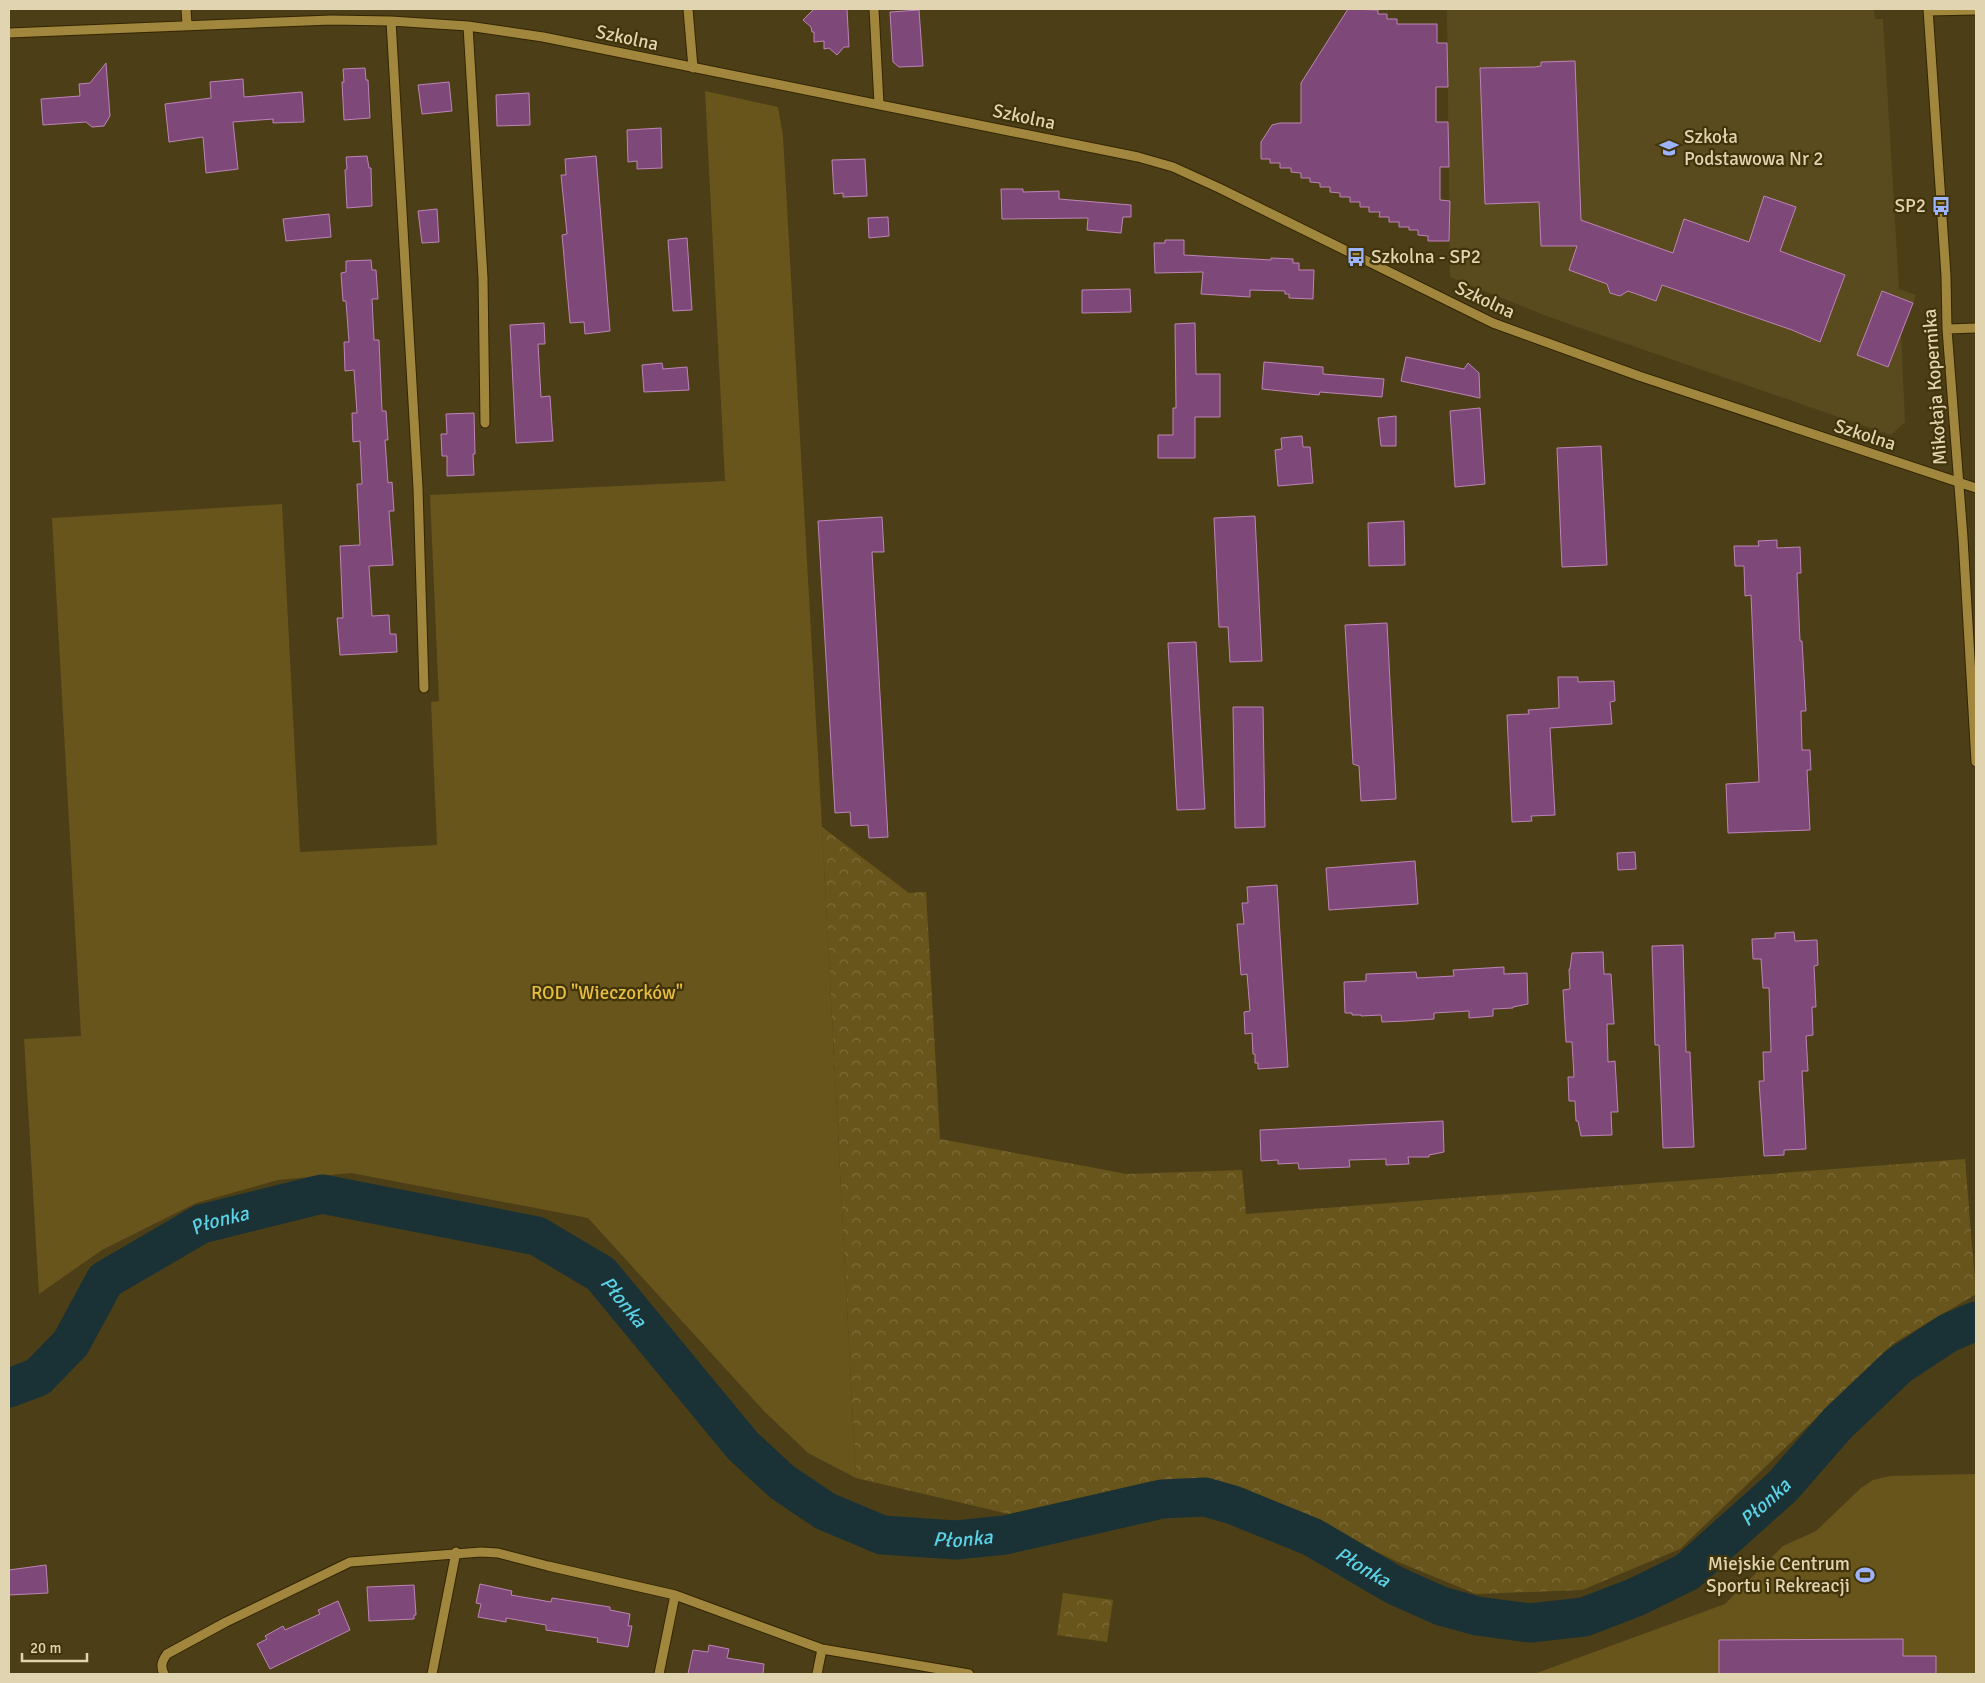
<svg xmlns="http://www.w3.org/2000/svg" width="1985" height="1683" font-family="Signika,sans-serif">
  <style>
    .built { fill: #5a4b1e }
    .park { fill: url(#park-crowns) }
    .garden { fill: #68551b }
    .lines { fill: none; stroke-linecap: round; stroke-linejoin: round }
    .river { stroke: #1a3236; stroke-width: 39 }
    .building { fill: #7e4979; stroke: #bd84b7 }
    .minor-casing { stroke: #322500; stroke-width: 11 }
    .minor { stroke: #a1873d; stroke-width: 9 }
    .labels { text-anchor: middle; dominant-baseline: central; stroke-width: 4.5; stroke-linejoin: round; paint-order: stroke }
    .street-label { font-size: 19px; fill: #e1d4b1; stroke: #41340b }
    .poi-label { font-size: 19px; fill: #e1d4b1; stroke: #41340b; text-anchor: start }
    .park-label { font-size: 19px; fill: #e7be40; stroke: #41340b }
    .water-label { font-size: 20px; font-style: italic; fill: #5bd2e6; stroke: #41340b }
  </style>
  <defs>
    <pattern id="park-crowns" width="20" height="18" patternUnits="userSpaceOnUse" patternTransform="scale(1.25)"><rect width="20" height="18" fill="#68551b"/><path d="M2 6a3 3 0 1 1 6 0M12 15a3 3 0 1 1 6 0" fill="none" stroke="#7d6d3a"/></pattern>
  </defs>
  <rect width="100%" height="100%" fill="#4c3f17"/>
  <path class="built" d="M 1447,9 L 1874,9 L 1875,19 L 1883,19 L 1899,289 L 1916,295 L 1901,334 L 1905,422 L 1891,435 L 1549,317 L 1450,277 Z"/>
  <path class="park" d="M 822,827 L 909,893 L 926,892 L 940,1139 L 1127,1174 L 1242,1170 L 1246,1214 L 1965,1159 L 1976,1294 L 1894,1343 L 1680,1549 L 1582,1590 L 1476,1594 L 1396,1561 L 1244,1488 L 1152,1481 L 1009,1514 L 856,1478 Z
    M 1063,1593 L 1113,1600 L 1107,1642 L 1057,1635 Z"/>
  <path class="garden" d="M 705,91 L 778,107 L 783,136 L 822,827 L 856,1478 L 808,1453 L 765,1412 L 588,1218 L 351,1173 L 278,1180 L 196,1203 L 102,1250 L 39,1294 L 24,1039 L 81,1036 L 52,518 L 282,504 L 300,852 L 437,845 L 431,702 L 439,701 L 430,495 L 725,481 Z
    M 1976,1474 L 1976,1674 L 1534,1674 L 1725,1604 L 1783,1546 L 1816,1531 L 1861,1488 L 1873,1480 L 1890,1476 Z"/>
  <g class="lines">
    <path class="river" id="s1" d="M 9,1388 L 38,1377 L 71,1343 L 105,1280 L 201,1224 L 322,1194 L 537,1236 L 601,1274 L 743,1446 L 782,1482 L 825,1511 L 882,1535 L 956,1540 L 1005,1535 L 1162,1499 L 1205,1497 L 1233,1505 L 1312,1537 L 1394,1585 L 1441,1606 L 1477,1616 L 1530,1623 L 1584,1617 L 1636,1597 L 1687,1572 L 1783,1486 L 1838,1423 L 1898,1366 L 1948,1333 L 1976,1321"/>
  </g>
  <path class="building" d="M 814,9 L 847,9 L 849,47 L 844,47 L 837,55 L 829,48 L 824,49 L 824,41 L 814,42 L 814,32 L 812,32 L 811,27 L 803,20 Z
    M 1348,9 L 1378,10 L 1378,14 L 1387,14 L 1387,19 L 1397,19 L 1397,24 L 1437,24 L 1437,43 L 1447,43 L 1448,87 L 1436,87 L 1436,122 L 1448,122 L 1449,167 L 1440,167 L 1440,200 L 1450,201 L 1449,241 L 1428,241 L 1428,236 L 1418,235 L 1418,230 L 1409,230 L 1409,227 L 1399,227 L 1399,222 L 1389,222 L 1389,217 L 1379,217 L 1380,212 L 1369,212 L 1369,207 L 1360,207 L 1360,202 L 1350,202 L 1350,197 L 1340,197 L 1340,193 L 1330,192 L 1330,187 L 1320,187 L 1320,183 L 1310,182 L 1310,178 L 1301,178 L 1301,173 L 1291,172 L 1291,168 L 1280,168 L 1280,163 L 1270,163 L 1270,159 L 1261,159 L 1261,142 L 1272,125 L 1280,123 L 1301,123 L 1301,83 Z
    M 919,10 L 923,66 L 899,67 L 893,62 L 890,12 Z
    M 1575,61 L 1581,220 L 1673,253 L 1684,219 L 1749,242 L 1764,196 L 1796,207 L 1780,251 L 1845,275 L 1820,342 L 1792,330 L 1662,285 L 1656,301 L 1628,291 L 1620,296 L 1610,293 L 1607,284 L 1569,270 L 1577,246 L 1541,246 L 1539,202 L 1485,204 L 1480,68 L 1535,67 L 1541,66 L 1541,62 Z
    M 106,63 L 110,116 L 104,126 L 92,127 L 86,122 L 43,125 L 41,99 L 80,96 L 79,84 L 90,83 Z
    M 365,68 L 366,80 L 368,80 L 370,118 L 344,120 L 342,82 L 344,82 L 343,69 Z
    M 243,79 L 244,97 L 302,92 L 304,122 L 273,123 L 273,119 L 233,122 L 238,169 L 206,173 L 203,137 L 169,142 L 165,104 L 211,98 L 210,82 Z
    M 449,82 L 452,111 L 422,114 L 418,85 Z
    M 529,93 L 530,125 L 497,126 L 496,95 Z
    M 661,128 L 662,168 L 637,169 L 637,161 L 628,162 L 627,130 Z
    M 367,156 L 369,168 L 371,168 L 372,206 L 347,208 L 345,170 L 347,169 L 346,157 Z
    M 596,156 L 610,331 L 585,334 L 584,322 L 570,323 L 562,235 L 567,234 L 561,175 L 566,175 L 565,159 Z
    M 865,159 L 867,196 L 843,197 L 843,193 L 834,194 L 832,160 Z
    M 1001,189 L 1023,189 L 1023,192 L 1059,191 L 1059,199 L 1131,205 L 1131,217 L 1123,217 L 1121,233 L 1087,230 L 1088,218 L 1002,219 Z
    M 437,209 L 439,242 L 422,243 L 418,211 Z
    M 329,214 L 331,237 L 286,241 L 283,219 Z
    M 888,217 L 889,236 L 869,238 L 868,218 Z
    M 687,238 L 692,310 L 673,311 L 668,240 Z
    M 1165,240 L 1184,240 L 1184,255 L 1271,260 L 1271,258 L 1293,259 L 1293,263 L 1299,263 L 1299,270 L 1314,270 L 1313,299 L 1289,298 L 1289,294 L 1285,294 L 1285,291 L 1250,290 L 1250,297 L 1201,294 L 1203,272 L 1155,273 L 1154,243 L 1165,243 Z
    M 371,260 L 372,270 L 376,270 L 378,299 L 372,299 L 374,340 L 379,340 L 382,411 L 386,411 L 388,440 L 385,440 L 388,483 L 392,482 L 394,511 L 389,511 L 393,565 L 369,566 L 372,616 L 389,615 L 390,634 L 396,634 L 397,652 L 340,655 L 337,618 L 343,618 L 340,546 L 360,545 L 357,484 L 362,484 L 360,441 L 353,442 L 352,413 L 357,413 L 354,370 L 345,371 L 344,342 L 349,342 L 346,301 L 343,301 L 341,273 L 346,272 L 346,261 Z
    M 1130,289 L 1131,312 L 1082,313 L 1082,290 Z
    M 1882,291 L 1913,303 L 1888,367 L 1857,355 Z
    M 544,323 L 545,344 L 538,344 L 541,397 L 550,396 L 553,441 L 516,443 L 510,325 Z
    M 1195,323 L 1196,374 L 1220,374 L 1220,417 L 1195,417 L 1195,458 L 1158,458 L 1158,435 L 1173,435 L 1173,408 L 1176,408 L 1175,324 Z
    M 1406,357 L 1464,369 L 1468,363 L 1479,373 L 1480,398 L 1401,381 Z
    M 1264,362 L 1323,367 L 1323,374 L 1384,379 L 1382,397 L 1320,392 L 1319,395 L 1262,389 Z
    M 662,363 L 663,369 L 687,367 L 689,390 L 644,392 L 642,365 Z
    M 1480,408 L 1485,484 L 1455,487 L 1450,411 Z
    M 474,413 L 475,454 L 473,454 L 474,475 L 447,476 L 447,456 L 442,456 L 441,434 L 447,434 L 446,414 Z
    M 1396,416 L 1396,446 L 1381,446 L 1378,418 Z
    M 1302,436 L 1303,447 L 1310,447 L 1313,483 L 1278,486 L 1275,450 L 1282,449 L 1281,438 Z
    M 1601,446 L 1607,565 L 1562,567 L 1557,448 Z
    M 1255,516 L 1262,661 L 1230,662 L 1228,627 L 1219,627 L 1214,518 Z
    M 882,517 L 884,552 L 872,552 L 888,837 L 869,838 L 868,825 L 851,826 L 850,812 L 835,813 L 818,521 Z
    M 1404,521 L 1405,565 L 1369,566 L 1368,523 Z
    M 1777,540 L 1777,548 L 1800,547 L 1801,573 L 1797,573 L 1800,641 L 1802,641 L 1806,711 L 1801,711 L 1802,750 L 1810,750 L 1811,770 L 1807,770 L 1810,830 L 1728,833 L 1726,784 L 1759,782 L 1751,595 L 1745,596 L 1744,566 L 1735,566 L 1734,546 L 1759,546 L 1758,541 Z
    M 1387,623 L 1396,799 L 1361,801 L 1359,766 L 1353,764 L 1345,625 Z
    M 1196,642 L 1205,809 L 1177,810 L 1168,643 Z
    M 1558,677 L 1578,677 L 1578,682 L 1614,681 L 1615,701 L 1610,702 L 1612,724 L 1550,728 L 1555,815 L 1531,816 L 1532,821 L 1512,822 L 1507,715 L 1529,714 L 1528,710 L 1559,708 Z
    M 1233,707 L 1263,707 L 1265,827 L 1235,828 Z
    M 1635,852 L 1636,869 L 1618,870 L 1617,853 Z
    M 1415,861 L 1418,904 L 1329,910 L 1326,868 Z
    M 1277,885 L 1288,1067 L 1258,1069 L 1258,1063 L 1255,1063 L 1255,1054 L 1253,1054 L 1252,1033 L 1245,1034 L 1244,1012 L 1250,1011 L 1247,974 L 1241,975 L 1237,924 L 1244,924 L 1242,903 L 1248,903 L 1247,887 Z
    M 1794,932 L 1795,941 L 1817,940 L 1818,965 L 1814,966 L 1816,1007 L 1812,1007 L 1813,1035 L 1806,1036 L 1808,1071 L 1802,1071 L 1806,1149 L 1784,1150 L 1784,1155 L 1764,1156 L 1759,1081 L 1764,1081 L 1763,1052 L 1771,1052 L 1769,988 L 1763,988 L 1761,959 L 1753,959 L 1752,939 L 1775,938 L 1775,933 Z
    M 1683,945 L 1686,1052 L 1690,1052 L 1694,1147 L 1663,1148 L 1659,1045 L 1655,1045 L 1652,946 Z
    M 1603,952 L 1604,974 L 1611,974 L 1614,1024 L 1607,1024 L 1608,1062 L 1615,1061 L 1618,1112 L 1611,1112 L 1612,1135 L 1581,1136 L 1578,1121 L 1576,1121 L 1575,1101 L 1569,1101 L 1568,1077 L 1574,1077 L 1572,1042 L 1566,1042 L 1563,990 L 1570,989 L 1569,969 L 1570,969 L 1572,953 Z
    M 1504,967 L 1504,974 L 1527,973 L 1528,1004 L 1513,1007 L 1513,1008 L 1493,1009 L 1493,1016 L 1469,1018 L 1469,1011 L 1434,1013 L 1434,1019 L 1406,1021 L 1382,1022 L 1381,1015 L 1361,1016 L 1361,1015 L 1352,1015 L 1352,1013 L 1345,1013 L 1344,982 L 1366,981 L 1366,974 L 1416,972 L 1417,978 L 1454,976 L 1453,970 Z
    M 1443,1121 L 1444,1152 L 1429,1155 L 1429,1157 L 1408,1157 L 1409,1164 L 1386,1165 L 1386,1159 L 1349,1160 L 1350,1167 L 1299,1169 L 1298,1163 L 1278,1164 L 1278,1160 L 1261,1161 L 1260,1130 Z
    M 46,1565 L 48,1593 L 9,1595 L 9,1570 Z
    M 480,1584 L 512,1591 L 511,1595 L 551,1602 L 552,1598 L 610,1607 L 610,1610 L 630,1614 L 628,1626 L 632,1626 L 628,1647 L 597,1642 L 598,1638 L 546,1630 L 546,1625 L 506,1618 L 506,1622 L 478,1617 L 481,1604 L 476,1603 Z
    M 414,1585 L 416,1615 L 414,1615 L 414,1619 L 369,1621 L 367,1587 Z
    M 338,1601 L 350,1630 L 270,1669 L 257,1644 L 267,1639 L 265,1636 L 283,1626 L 285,1630 L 320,1614 L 318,1610 Z
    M 1903,1639 L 1903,1656 L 1936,1656 L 1936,1674 L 1719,1674 L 1719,1640 Z
    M 709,1645 L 729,1649 L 727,1658 L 764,1664 L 763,1674 L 688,1674 L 693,1650 L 708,1652 Z"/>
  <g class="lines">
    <g class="minor-casing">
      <path id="minor" d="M 186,9 L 187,25
        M 688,9 L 693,68
        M 874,9 L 879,104
        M 1928,9 L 1946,276 L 1947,329 L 1963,538 L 1976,762
        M 1928,11 L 1976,10
        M 391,21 L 418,488 L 424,688
        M 468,26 L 483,278 L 485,423
        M 9,33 L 331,20 L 391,21 L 468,26 L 543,37 L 1138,157 L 1173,167 L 1219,188 L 1493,323 L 1639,376 L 1976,488
        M 1947,329 L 1976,328
        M 164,1674 C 160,1666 162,1661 167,1654 L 226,1622 L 350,1562 L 481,1552 L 498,1553 L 548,1566 L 675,1595 L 822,1649 L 969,1674
        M 432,1674 L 456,1552
        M 659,1674 L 675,1595
        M 817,1674 L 822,1649"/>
    </g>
    <use href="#minor" class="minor"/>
  </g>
  <defs>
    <g id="school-bare" transform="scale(1.5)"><path d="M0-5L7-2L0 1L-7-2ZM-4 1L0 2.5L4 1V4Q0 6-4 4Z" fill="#9cb4fd" stroke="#41340b" stroke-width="2.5" paint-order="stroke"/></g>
    <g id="bus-bare" transform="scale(1.5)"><path d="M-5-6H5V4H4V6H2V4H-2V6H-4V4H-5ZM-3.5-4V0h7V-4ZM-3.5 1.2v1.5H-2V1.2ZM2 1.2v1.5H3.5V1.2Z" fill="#9cb4fd" stroke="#41340b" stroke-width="2.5" paint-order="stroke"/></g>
    <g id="stadium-bare" transform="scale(1.5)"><path d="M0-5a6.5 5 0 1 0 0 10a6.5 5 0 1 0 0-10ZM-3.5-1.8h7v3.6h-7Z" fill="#9cb4fd" stroke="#41340b" stroke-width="2.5" paint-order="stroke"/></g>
  </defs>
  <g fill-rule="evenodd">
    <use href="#school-bare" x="1669" y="148"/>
    <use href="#bus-bare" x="1941" y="206"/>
    <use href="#bus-bare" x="1356" y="257"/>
    <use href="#stadium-bare" x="1865" y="1575"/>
  </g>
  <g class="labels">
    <g class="street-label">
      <text transform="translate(627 38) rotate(12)">Szkolna</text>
      <text transform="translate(1024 117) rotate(12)">Szkolna</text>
      <text transform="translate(1485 300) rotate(25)">Szkolna</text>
      <text transform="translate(1935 387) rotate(-94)">Mikołaja Kopernika</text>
      <text transform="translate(1865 435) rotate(18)">Szkolna</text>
    </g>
    <g class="poi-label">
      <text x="1684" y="137">Szkoła<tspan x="1684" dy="22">Podstawowa Nr 2</tspan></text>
      <text x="1926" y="206" text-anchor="end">SP2</text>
      <text x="1371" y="257">Szkolna - SP2</text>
      <text x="1850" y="1564" text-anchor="end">Miejskie Centrum<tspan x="1850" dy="22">Sportu i Rekreacji</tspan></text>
    </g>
    <g class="park-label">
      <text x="607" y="993">ROD "Wieczorków"</text>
    </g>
    <g class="water-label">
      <text stroke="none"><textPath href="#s1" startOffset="280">Płonka</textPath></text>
      <text stroke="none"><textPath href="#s1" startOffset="715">Płonka</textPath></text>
      <text stroke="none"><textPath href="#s1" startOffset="2020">Płonka</textPath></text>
      <text stroke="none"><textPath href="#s1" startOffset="1150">Płonka</textPath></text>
      <text stroke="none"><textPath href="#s1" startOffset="1570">Płonka</textPath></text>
    </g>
  </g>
  <rect width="1985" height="1683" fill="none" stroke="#e1d4b1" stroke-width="20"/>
  <path d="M22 1653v8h65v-8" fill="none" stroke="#e1d4b1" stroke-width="2.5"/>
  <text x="30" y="1653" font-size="15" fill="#e1d4b1" stroke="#41340b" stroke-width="4" paint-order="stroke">20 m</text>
</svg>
